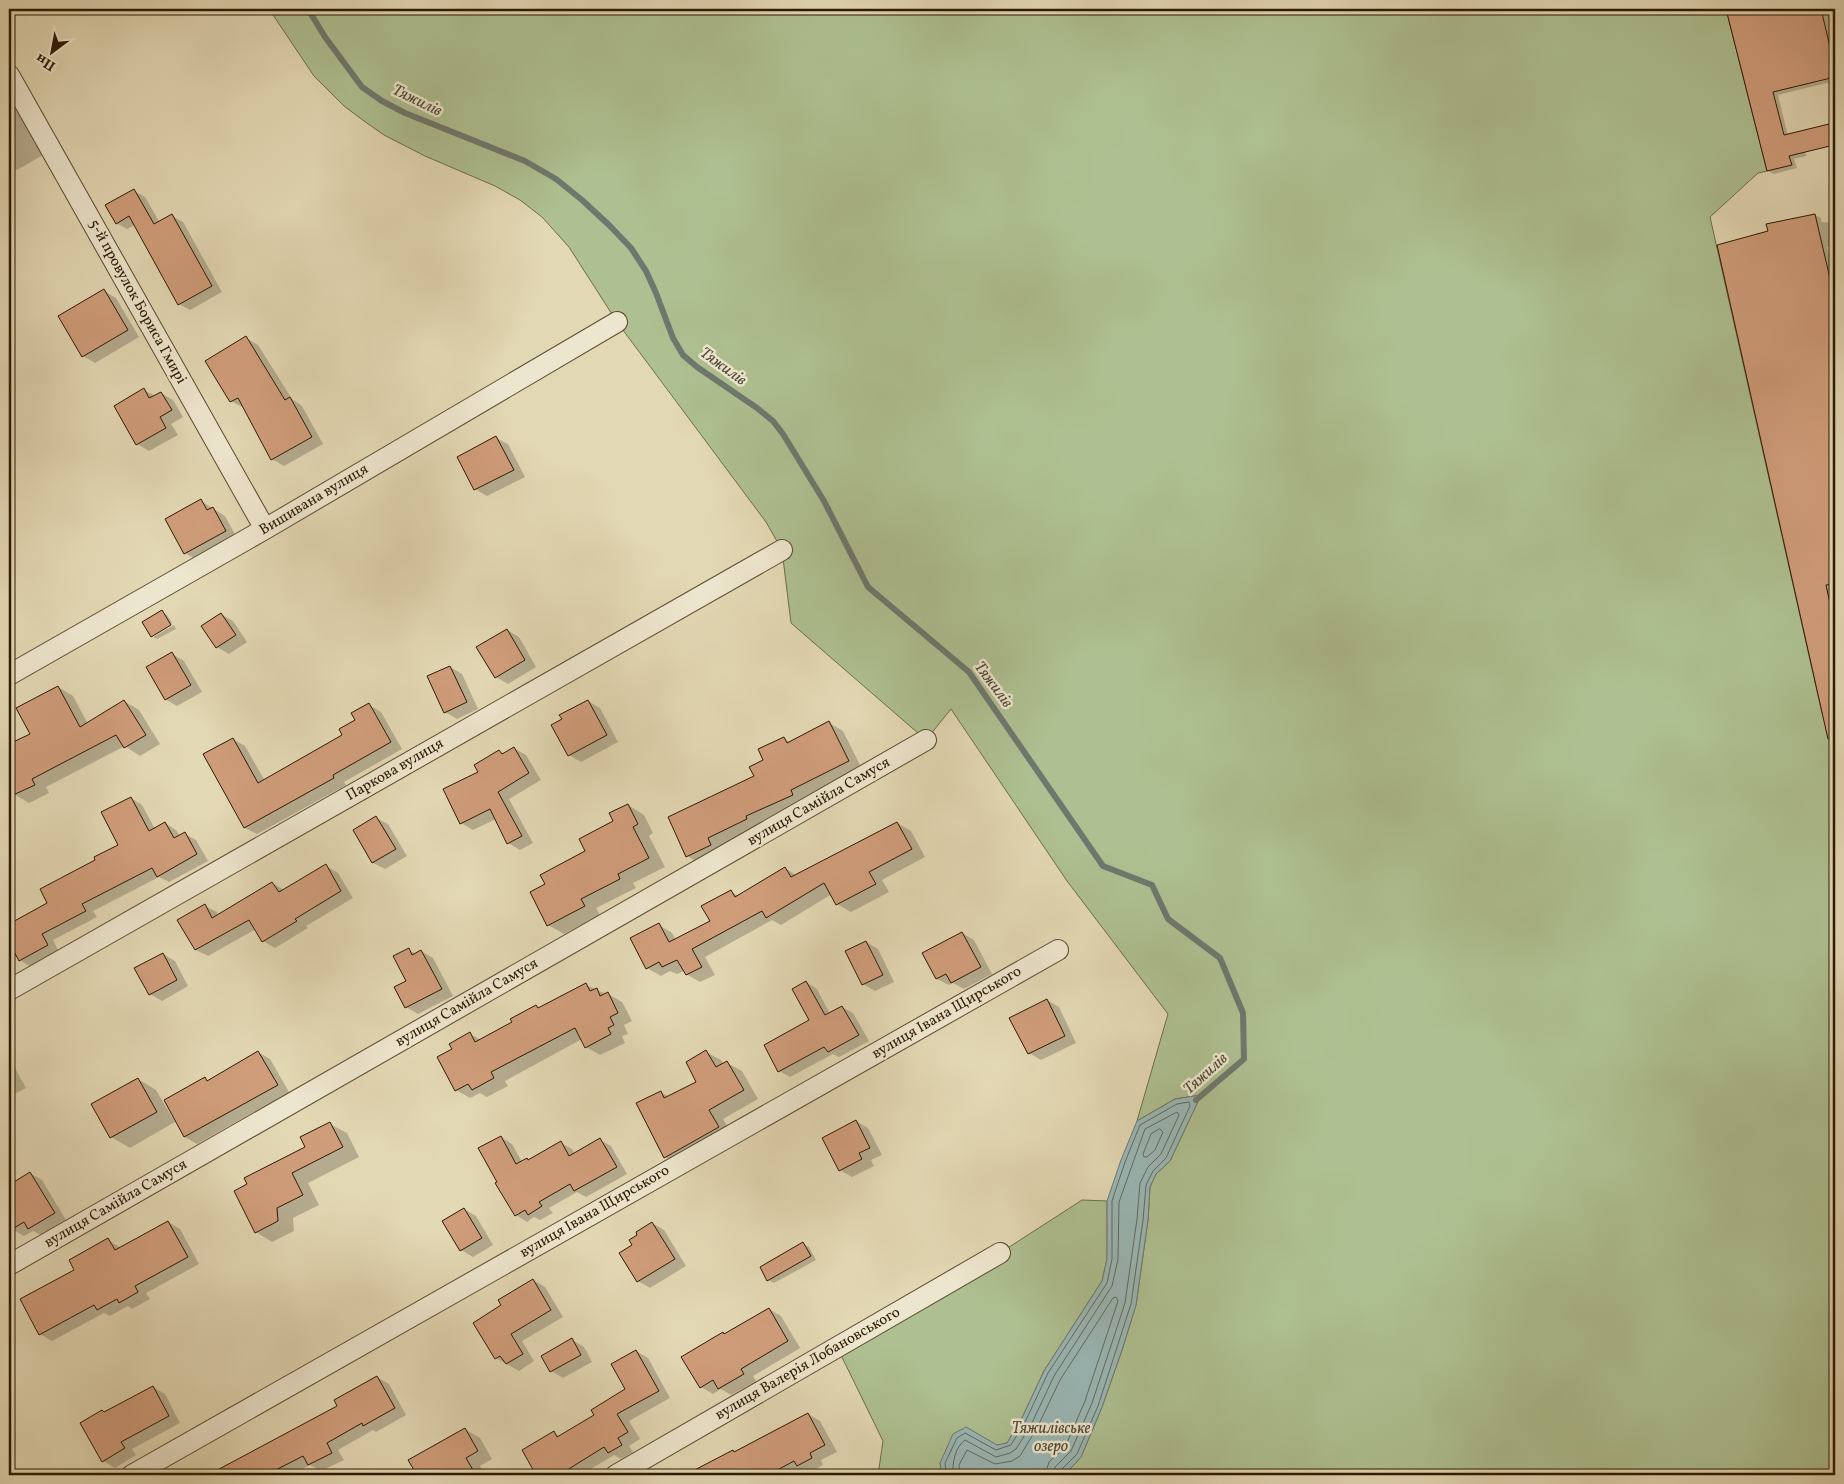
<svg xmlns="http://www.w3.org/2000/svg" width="1844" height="1484" font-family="Vollkorn,serif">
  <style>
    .green { fill: #aec091; stroke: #6e6c48 }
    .water { fill: #99b8b7; stroke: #6e786e }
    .shadow { fill: #0003 }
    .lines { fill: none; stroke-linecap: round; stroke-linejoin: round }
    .shore { stroke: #63685c; stroke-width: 1 }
    .stream { stroke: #6e786e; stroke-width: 6 }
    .building { fill: #d09d7b; stroke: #2d1900 }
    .street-casing { stroke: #5a492d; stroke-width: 22 }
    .street { stroke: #ede6ce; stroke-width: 20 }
    .labels { text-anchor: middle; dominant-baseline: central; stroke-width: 5; stroke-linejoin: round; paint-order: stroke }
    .street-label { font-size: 15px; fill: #2d1900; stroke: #ede6ce }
    .water-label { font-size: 16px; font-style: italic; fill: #4d4937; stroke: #ede6ce }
  </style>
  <rect width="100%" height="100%" fill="#e3d8b4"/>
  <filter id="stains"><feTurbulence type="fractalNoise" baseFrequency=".004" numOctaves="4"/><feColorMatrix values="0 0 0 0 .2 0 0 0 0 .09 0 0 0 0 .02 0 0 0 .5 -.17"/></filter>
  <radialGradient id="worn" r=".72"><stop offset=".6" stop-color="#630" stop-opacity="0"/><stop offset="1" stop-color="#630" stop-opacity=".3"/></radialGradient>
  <path class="green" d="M 269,9 L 1726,9 L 1767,171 L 1758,173 L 1710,217 L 1822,713 L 1835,710 L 1835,1475 L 1061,1475 L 1071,1468 L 1081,1457 L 1102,1407 L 1122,1350 L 1136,1305 L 1148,1220 L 1150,1187 L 1156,1174 L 1170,1161 L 1201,1095 L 1175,1099 L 1137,1121 L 1168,1014 L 1067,881 L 951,709 L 926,740 L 791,623 L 782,550 L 766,522 L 617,322 L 569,247 L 542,217 L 520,200 L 495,186 L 425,156 L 384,135 L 364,121 L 344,106 L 314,76 Z
    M 1082,1200 L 1107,1201 L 1107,1259 L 1102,1281 L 1044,1371 L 1021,1420 L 1007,1443 L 940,1463 L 942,1475 L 878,1475 L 883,1441 L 837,1347 L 1000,1253 Z"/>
  <path class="water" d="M 1201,1095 L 1170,1161 L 1156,1174 L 1150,1187 L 1148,1220 L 1136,1305 L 1122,1350 L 1102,1407 L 1081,1457 L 1071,1468 L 1061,1475 L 942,1475 L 940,1463 L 953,1434 L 966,1427 L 997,1445 L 1007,1443 L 1021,1420 L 1044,1371 L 1102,1281 L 1107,1259 L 1107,1201 L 1121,1160 L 1137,1121 L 1175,1099 Z"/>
  <path class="shadow" d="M 1727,9 L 1835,9 L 1835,81 L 1778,95 L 1788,136 L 1804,136 L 1806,156 L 1794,159 L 1797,168 L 1774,174 L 1768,171 Z
    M 9,97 L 17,101 L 43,155 L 17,170 L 9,165 Z
    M 134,191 L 145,197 L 160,223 L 172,216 L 183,222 L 222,292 L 190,310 L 179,304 L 135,225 L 127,229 L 116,223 Z
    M 1815,215 L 1821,218 L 1821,222 L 1835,223 L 1835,248 L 1827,247 L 1835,282 L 1835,714 L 1829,716 Z
    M 104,291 L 116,298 L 139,337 L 95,363 L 83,356 Z
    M 246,338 L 258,345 L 292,399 L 302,406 L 323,444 L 284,466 L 272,459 L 244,408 L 231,401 L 207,362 Z
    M 144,390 L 155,396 L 161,393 L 173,400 L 183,417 L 171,424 L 178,435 L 149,451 L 137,444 Z
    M 496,438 L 508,444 L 525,477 L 487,496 L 475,489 Z
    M 201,501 L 225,516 L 237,538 L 197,560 L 185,553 Z
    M 162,612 L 167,615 L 172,623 L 153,634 L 153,637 L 152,636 Z
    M 221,614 L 233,621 L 247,642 L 229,654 L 217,647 Z
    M 174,625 L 176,629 L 157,639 L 153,637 Z
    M 507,630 L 519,637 L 536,667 L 508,684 L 496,677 Z
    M 172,654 L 184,661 L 202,692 L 177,706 L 165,699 Z
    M 450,667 L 462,674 L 478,709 L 457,719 L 445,712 Z
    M 58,687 L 73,696 L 88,724 L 124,701 L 139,710 L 160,744 L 140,756 L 125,746 L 46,787 L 49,793 L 29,803 L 14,794 L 9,784 L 9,745 L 31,734 Z
    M 588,701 L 600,708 L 618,742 L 581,762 L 569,755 Z
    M 369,705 L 381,712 L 402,749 L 344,782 L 346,785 L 257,834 L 245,828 L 205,755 L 233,739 L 245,746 L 265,781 L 344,736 Z
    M 829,723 L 843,731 L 862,769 L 701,864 L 687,856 L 755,777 L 765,761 L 784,739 L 790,742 Z
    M 514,748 L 526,755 L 541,780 L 509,799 L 533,843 L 520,850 L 508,843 L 496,819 L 473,830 L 461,823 L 499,751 L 504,754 Z
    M 131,798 L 142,805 L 155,829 L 165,823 L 176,830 L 180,836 L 185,834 L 196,840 L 208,861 L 169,882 L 159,877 L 93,911 L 97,917 L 53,940 L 59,952 L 31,967 L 20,960 L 18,956 L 9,961 L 9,925 L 49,904 L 97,861 L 120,845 Z
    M 628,805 L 644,815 L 653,833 L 649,836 L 665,867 L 633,883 L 636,888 L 596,908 L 600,915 L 564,934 L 548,925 L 547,885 L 587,852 Z
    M 376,818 L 388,824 L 407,856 L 385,869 L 373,863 L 354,831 Z
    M 897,823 L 911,831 L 925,857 L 882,880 L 889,892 L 851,912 L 837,904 L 832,894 L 781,925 L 772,920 L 705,957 L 715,975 L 700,982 L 686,974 L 684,971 L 677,974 L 670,971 L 661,976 L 647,968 L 659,925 L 672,933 L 676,940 L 712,922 L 731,892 L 739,896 L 785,868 L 797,876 Z
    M 326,866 L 338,873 L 353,898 L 306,926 L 308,928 L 275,948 L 263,941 L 256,929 L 208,956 L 196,950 L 179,920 L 205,906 L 217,912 L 218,916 L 272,883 L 284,890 Z
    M 962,933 L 974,940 L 992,974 L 964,989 L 953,983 L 949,985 L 937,979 Z
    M 866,942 L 878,949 L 894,982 L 875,991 L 863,984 Z
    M 409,950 L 416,954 L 421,951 L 433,958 L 453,996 L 418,1014 L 406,1007 Z
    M 163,954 L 175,961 L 188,986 L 162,1001 L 150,994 Z
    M 806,982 L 817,989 L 830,1014 L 842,1007 L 853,1013 L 869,1041 L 839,1057 L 833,1054 L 790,1077 L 779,1071 L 811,1021 Z
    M 586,985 L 606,994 L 608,994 L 622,1002 L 632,1021 L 624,1025 L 628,1034 L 622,1036 L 625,1043 L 600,1055 L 586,1047 L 582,1039 L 505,1081 L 508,1086 L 487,1097 L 480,1093 L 470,1098 L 456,1090 L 453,1050 L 470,1034 L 481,1040 L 514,1022 L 536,1006 L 540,1008 Z
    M 1047,1000 L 1059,1007 L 1076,1043 L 1041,1060 L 1029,1053 Z
    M 258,1052 L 270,1059 L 289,1092 L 197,1144 L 185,1137 L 166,1100 L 205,1079 L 209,1081 Z
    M 706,1052 L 721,1060 L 724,1065 L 727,1063 L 742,1071 L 758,1099 L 723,1119 L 733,1136 L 680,1166 L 665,1157 L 661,1092 L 669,1097 L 698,1083 Z
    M 9,1057 L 26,1088 L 9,1097 Z
    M 138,1079 L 156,1090 L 175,1122 L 130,1148 L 111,1137 Z
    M 856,1121 L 868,1128 L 882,1155 L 871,1160 L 874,1166 L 852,1177 L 840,1170 Z
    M 330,1124 L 347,1133 L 359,1157 L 308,1183 L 319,1205 L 293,1218 L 294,1231 L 272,1242 L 256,1232 L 307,1148 Z
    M 501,1137 L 512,1144 L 522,1162 L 527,1159 L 530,1161 L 561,1143 L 572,1149 L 575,1154 L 600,1140 L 611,1146 L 627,1174 L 586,1197 L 577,1192 L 549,1208 L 553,1213 L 540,1220 L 534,1217 L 527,1222 L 516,1215 L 499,1183 Z
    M 30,1173 L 42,1180 L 66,1220 L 41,1235 L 33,1231 L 24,1236 L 12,1229 L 9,1224 L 9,1186 Z
    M 464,1209 L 476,1216 L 493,1245 L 473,1257 L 461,1250 Z
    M 168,1222 L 180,1229 L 199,1264 L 146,1293 L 150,1299 L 132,1309 L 128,1306 L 110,1316 L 104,1313 L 52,1341 L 40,1334 L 108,1240 L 121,1248 Z
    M 652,1223 L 664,1230 L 686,1266 L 650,1288 L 638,1281 L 634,1245 Z
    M 803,1244 L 809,1247 L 816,1260 L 774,1283 L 768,1280 Z
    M 533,1280 L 545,1287 L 563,1317 L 522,1341 L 534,1361 L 519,1371 L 496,1358 L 503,1306 Z
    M 769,1309 L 781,1316 L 800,1348 L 753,1376 L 756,1381 L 731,1395 L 721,1389 L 713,1394 L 701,1387 L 723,1333 L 726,1335 Z
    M 572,1340 L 584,1347 L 592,1362 L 563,1378 L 551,1371 Z
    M 636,1351 L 648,1358 L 670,1398 L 629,1421 L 640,1439 L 629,1446 L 633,1452 L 621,1459 L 614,1455 L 581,1475 L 537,1475 L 523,1451 L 554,1433 L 561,1437 L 596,1416 L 627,1389 Z
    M 377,1377 L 389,1384 L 406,1415 L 376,1432 L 373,1430 L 338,1450 L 344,1460 L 321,1471 L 310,1465 L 291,1475 L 225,1475 L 222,1469 L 339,1406 Z
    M 153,1387 L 165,1394 L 180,1423 L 132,1449 L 136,1455 L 115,1468 L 103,1461 L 105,1413 Z
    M 808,1414 L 820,1421 L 837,1452 L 821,1460 L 823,1465 L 810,1472 L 804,1469 L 792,1475 L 784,1475 L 776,1471 L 773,1465 L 770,1475 L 699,1475 L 697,1471 L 733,1451 L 736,1453 Z
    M 465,1429 L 480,1438 L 492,1459 L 480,1466 L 485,1475 L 418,1475 L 410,1460 Z"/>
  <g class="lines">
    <path class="shore" d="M 1160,1129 L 1163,1132 L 1155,1150 L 1147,1157 L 1144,1157 L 1143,1154 L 1151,1134 Z
      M 946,1475 L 945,1463 L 957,1438 L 965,1433 L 996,1450 L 1011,1445 L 1025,1422 L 1048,1373 L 1107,1283 L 1112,1259 L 1112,1201 L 1125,1162 L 1140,1125 L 1177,1104 L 1189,1102 L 1190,1106 L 1166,1158 L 1153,1171 L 1146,1185 L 1143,1220 L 1131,1304 L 1098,1406 L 1077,1454 L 1061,1470 L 1059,1475
      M 953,1475 C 952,1464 955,1447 965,1440 L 996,1457 L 1010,1453 L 1016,1449 L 1031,1425 L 1054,1376 L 1112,1286 L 1118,1259 L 1119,1202 L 1145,1129 L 1177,1112 L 1179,1115 L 1161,1154 L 1148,1167 L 1140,1183 L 1137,1219 L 1125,1303 L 1092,1403 L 1071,1451 L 1055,1467 L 1053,1475
      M 960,1475 L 959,1465 L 967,1450 L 995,1464 L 1012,1461 L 1020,1456 L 1037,1428 L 1060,1380 L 1113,1298 L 1116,1297 L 1118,1301 L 1085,1401 L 1065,1447 L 1049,1462 L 1045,1475"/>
    <path class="stream" d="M 308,9 L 325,37 L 362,87 L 382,101 L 405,113 L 525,161 L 556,179 L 582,200 L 609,225 L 631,248 L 646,271 L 656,293 L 673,338 L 683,355 L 697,367 L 757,408 L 773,421 L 783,434 L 824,501 L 868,587 L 969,672 L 1103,866 L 1152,885 L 1168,919 L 1220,958 L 1243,1013 L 1244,1059 L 1196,1100"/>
  </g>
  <path class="building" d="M 1726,9 L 1821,9 L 1835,68 L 1835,77 L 1773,92 L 1784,135 L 1829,124 L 1834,145 L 1789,156 L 1792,165 L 1767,171 Z
    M 134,189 L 154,224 L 172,214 L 212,286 L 178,305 L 129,216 L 116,224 L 105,205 Z
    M 1815,214 L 1835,300 L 1835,584 L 1826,585 L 1835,626 L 1835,739 L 1828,739 L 1717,245 L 1768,231 L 1766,224 Z
    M 104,289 L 128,330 L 82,357 L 58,316 Z
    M 246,336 L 285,400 L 290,397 L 312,437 L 271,460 L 238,398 L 230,402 L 205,361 Z
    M 144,388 L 149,398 L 161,392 L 172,410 L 160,417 L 166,428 L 136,445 L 114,406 Z
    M 496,436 L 514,470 L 474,490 L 457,457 Z
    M 201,499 L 207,510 L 213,507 L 226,531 L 184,554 L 165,519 Z
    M 162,610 L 171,625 L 151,637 L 142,622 Z
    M 221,613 L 236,635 L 216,648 L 201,626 Z
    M 507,629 L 525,660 L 495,678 L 476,647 Z
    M 172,652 L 191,685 L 165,700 L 146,667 Z
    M 450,666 L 467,702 L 444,713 L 427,676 Z
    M 58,686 L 80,727 L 124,700 L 146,735 L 124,748 L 116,735 L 32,779 L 35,785 L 13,795 L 9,786 L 9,744 L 30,734 L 16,708 Z
    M 588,700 L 607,735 L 568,756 L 551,725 L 562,719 L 559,715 Z
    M 369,703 L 391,742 L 333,775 L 334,778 L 244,828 L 203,754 L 233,738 L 258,783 L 342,735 L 339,729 L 355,720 L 351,713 Z
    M 829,721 L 849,761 L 791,790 L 793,795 L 746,816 L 747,819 L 708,838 L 711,845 L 686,857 L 668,817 L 754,776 L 749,767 L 763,760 L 758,749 L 784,737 L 787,743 Z
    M 514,747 L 529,773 L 498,792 L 522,836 L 507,844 L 490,809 L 460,824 L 443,789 L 478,772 L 474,765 L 499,750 L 502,754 Z
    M 131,797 L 149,831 L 165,822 L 174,838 L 185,832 L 197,854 L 157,877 L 152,868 L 82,904 L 86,911 L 42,934 L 48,945 L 19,961 L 9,942 L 9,924 L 47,903 L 40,889 L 95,860 L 94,857 L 118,845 L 101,812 Z
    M 628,804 L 638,824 L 633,827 L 649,858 L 618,874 L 620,879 L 581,899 L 585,906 L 547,926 L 530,892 L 545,884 L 540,875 L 585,851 L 579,839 L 613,821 L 609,813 Z
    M 376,816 L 396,849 L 372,863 L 353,830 Z
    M 897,822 L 912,849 L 869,872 L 876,884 L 836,905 L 824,883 L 766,918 L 762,911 L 692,949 L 702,967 L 686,975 L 677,960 L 662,967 L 659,962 L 646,969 L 630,938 L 659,923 L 669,942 L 710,921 L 701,906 L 731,890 L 735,897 L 785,867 L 791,877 Z
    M 326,864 L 341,891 L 295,919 L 297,921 L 262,942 L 249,920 L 195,950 L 177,920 L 205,904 L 212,918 L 272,882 L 279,892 Z
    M 962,932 L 981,967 L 951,983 L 946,974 L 936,979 L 922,953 Z
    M 866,941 L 883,975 L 862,985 L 845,951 Z
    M 409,948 L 412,955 L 421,950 L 442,989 L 405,1008 L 394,987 L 406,981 L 393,956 Z
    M 163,953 L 177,980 L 149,995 L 134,968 Z
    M 806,981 L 825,1015 L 842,1006 L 859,1035 L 828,1052 L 824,1047 L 778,1072 L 764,1045 L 809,1020 L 792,989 Z
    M 586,983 L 590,991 L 597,988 L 600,996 L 608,992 L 618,1013 L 610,1017 L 614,1025 L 608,1028 L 611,1034 L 585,1048 L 575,1028 L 491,1072 L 494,1078 L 472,1090 L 468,1084 L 455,1091 L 437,1057 L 452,1049 L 449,1044 L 470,1032 L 475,1042 L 512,1022 L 510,1019 L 536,1005 L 538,1008 Z
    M 1047,999 L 1065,1036 L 1028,1054 L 1009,1018 Z
    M 706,1050 L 716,1067 L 727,1061 L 744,1090 L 709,1110 L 719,1127 L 664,1158 L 636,1103 L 661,1091 L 664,1098 L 696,1082 L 686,1062 Z
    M 258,1051 L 278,1085 L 184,1137 L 164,1100 L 205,1077 L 207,1081 Z
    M 138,1078 L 157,1112 L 110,1138 L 91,1104 Z
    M 856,1120 L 870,1148 L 859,1153 L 862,1159 L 839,1171 L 822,1138 Z
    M 330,1122 L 343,1147 L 292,1173 L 303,1195 L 277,1208 L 278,1221 L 255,1233 L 234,1191 L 247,1184 L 244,1178 L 305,1147 L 300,1137 Z
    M 501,1136 L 516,1164 L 527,1158 L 528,1160 L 561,1141 L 569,1156 L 600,1138 L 617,1167 L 574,1191 L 570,1184 L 539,1202 L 542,1206 L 528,1215 L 525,1210 L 515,1216 L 495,1183 L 497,1182 L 478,1148 Z
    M 30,1172 L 55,1213 L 28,1229 L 24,1222 L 9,1231 L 9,1185 Z
    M 464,1208 L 482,1238 L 460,1251 L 442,1221 Z
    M 168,1221 L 188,1257 L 135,1286 L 138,1292 L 119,1303 L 117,1299 L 97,1310 L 94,1305 L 39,1335 L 20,1299 L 74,1270 L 69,1260 L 108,1238 L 115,1250 Z
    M 652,1222 L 675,1259 L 637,1282 L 619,1253 L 632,1245 L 629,1240 L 637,1235 L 636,1232 Z
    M 803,1242 L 811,1256 L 767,1281 L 760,1267 Z
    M 533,1279 L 551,1310 L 511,1334 L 523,1354 L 506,1364 L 500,1356 L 495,1359 L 473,1323 L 501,1305 L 498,1300 Z
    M 769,1308 L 788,1341 L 741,1369 L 744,1374 L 718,1389 L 713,1380 L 700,1388 L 681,1357 L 723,1332 L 724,1334 Z
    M 572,1338 L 581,1355 L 550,1372 L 541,1356 Z
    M 636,1350 L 659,1391 L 617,1414 L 628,1432 L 618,1438 L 622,1445 L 608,1453 L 604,1447 L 559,1475 L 536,1475 L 522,1450 L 554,1431 L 557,1437 L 594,1415 L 591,1410 L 625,1389 L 611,1364 Z
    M 377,1376 L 395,1408 L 363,1426 L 362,1423 L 327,1443 L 332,1453 L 308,1465 L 303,1456 L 266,1475 L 208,1475 L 337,1406 L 334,1400 Z
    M 153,1386 L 169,1416 L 121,1442 L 125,1448 L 102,1462 L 80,1423 L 102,1410 L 104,1412 Z
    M 808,1413 L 825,1445 L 810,1453 L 812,1458 L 797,1466 L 794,1461 L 768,1475 L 685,1475 L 733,1450 L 734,1452 Z
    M 465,1428 L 478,1451 L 466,1458 L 476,1475 L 417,1475 L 408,1460 Z"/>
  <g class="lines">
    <g class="street-casing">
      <path id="street" d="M 9,75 L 265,529
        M 9,675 L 265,529 L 617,322
        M 9,990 L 782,550
        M 9,1265 L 926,740
        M 132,1475 L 1058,950
        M 616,1475 L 1000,1253"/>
    </g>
    <use href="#street" class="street"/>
  </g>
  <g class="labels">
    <g class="street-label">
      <text transform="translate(137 302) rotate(61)">5-й провулок Бориса Гмирі</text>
      <text transform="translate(314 500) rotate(-31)">Вишивана вулиця</text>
      <text transform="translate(395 770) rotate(-30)">Паркова вулиця</text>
      <text transform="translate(819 802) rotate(-30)">вулиця Самійла Самуся</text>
      <text transform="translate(467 1003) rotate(-30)">вулиця Самійла Самуся</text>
      <text transform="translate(947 1013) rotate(-30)">вулиця Івана Щирського</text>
      <text transform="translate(116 1204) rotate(-30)">вулиця Самійла Самуся</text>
      <text transform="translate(595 1212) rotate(-30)">вулиця Івана Щирського</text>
      <text transform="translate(808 1364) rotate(-30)">вулиця Валерія Лобановського</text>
    </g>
    <g class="water-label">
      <text transform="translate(417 101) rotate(26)">Тяжилів</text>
      <text transform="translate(723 367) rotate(36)">Тяжилів</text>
      <text transform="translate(993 685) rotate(53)">Тяжилів</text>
      <text transform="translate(1206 1074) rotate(-42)">Тяжилів</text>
      <text x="1051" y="1429">Тяжилівське<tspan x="1051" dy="18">озеро</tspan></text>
    </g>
  </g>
  <rect width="1844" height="1484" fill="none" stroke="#e3d8b4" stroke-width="30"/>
  <rect x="10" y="10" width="1824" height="1464" fill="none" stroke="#2d1900" stroke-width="2.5"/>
  <rect x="15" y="15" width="1814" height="1454" fill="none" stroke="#2d1900"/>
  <g transform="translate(52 52) rotate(212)" stroke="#ede6ce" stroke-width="4" paint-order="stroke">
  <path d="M0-4L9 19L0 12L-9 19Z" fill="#2d1900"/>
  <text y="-8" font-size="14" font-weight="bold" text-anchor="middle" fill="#2d1900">Пн</text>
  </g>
  <rect width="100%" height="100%" filter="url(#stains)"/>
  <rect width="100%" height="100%" fill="url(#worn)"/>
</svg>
